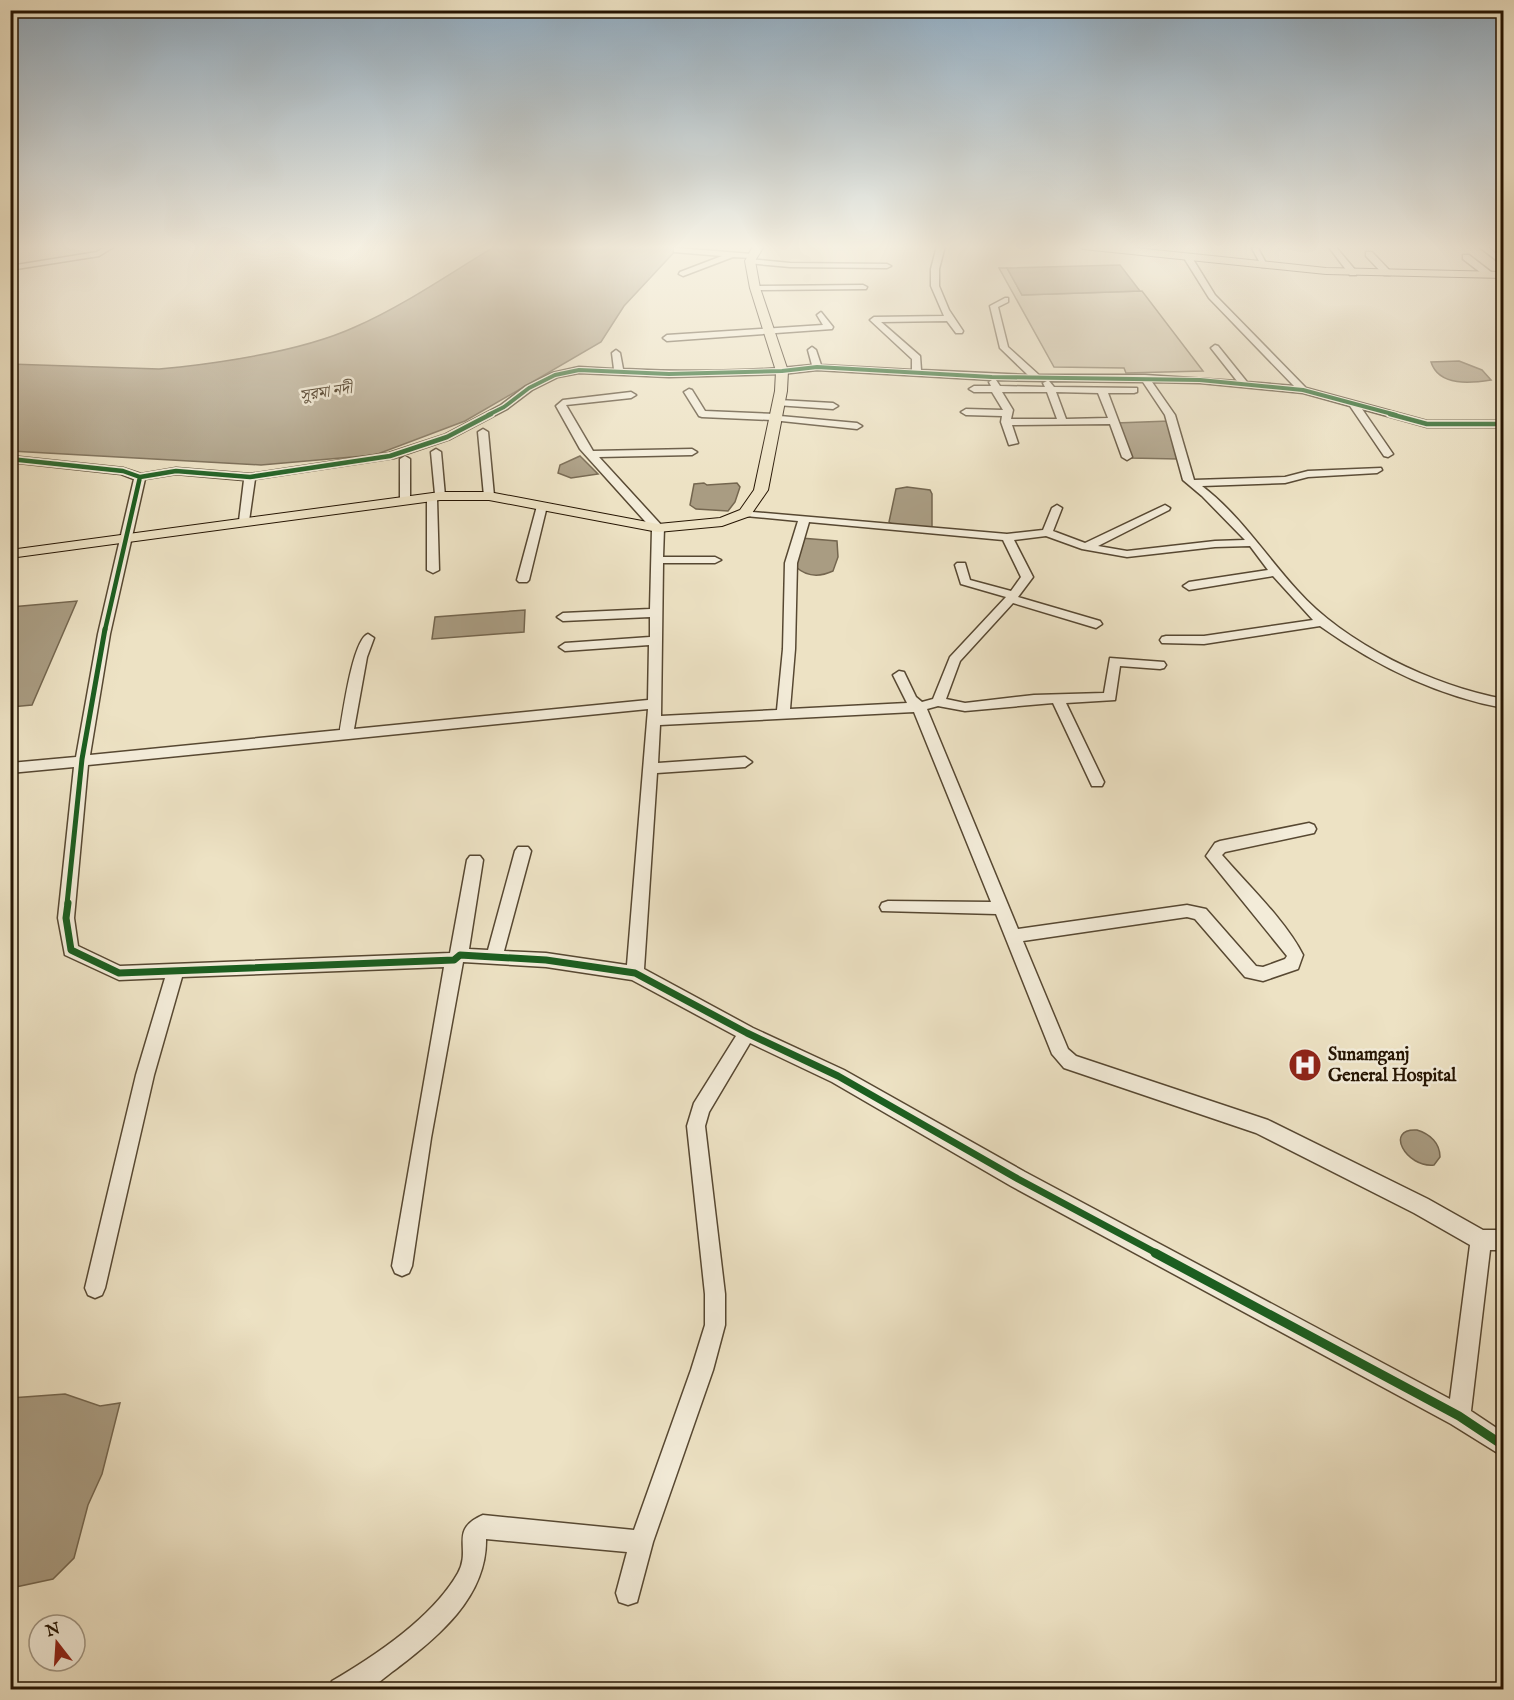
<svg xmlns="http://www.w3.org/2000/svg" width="1514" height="1700" font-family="'IM FELL English','Noto Serif Bengali',serif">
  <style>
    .green { fill: #cbbfa3; stroke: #786a52; stroke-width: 1.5 }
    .water { fill: #a99c82; stroke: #74664f; stroke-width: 1.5 }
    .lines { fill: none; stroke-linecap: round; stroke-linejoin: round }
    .minor-casing { stroke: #574832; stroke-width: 3 }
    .major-casing { stroke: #251402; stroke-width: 2 }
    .minor { fill: #f3ecd9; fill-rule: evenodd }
    .major { fill: #ede2c4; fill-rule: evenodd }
    .cycleway-far4-casing { stroke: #f3ecd9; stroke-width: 6 }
    .cycleway-far3-casing { stroke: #f3ecd9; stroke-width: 8 }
    .cycleway-far2-casing { stroke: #f3ecd9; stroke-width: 9 }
    .cycleway-far1-casing { stroke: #f3ecd9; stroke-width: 10 }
    .cycleway-casing { stroke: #f3ecd9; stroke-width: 13 }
    .cycleway-far4 { stroke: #1b5e20; stroke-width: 4 }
    .cycleway-far3 { stroke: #1b5e20; stroke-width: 4.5 }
    .cycleway-far2 { stroke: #1b5e20; stroke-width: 5 }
    .cycleway-far1 { stroke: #1b5e20; stroke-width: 7 }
    .cycleway { stroke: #1b5e20; stroke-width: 9 }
    .labels { text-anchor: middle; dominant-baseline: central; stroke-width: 5; stroke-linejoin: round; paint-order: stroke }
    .far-water-label { font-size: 16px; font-style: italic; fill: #60513c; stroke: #f3ecd9 }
    .poi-label { font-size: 18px; font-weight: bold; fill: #251402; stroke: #f3ecd9; text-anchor: start }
  </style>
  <rect width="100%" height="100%" fill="#ede2c4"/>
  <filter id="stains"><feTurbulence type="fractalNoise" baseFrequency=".00333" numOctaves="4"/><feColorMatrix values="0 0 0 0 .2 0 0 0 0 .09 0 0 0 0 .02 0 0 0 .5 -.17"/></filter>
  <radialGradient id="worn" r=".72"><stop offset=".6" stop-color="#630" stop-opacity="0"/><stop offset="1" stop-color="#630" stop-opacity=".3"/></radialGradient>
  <path class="green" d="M 999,268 L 1007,268 L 1022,295 L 1142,291 L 1203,371 L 1126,373 L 1124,368 L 1054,367 Z"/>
  <path class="water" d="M 494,247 L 679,247 L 624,306 L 601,342 L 465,421 L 375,455 L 261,465 L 11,451 L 10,364 L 159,369 L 180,367 C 232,361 307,349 355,327 C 403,306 449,274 494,247 Z
    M 1120,265 L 1140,291 L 1022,295 L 1007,268 Z
    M 1459,361 L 1482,370 L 1491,380 C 1472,383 1439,387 1431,362 Z
    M 1169,421 L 1178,459 L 1130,458 L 1116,423 Z
    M 580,456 L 598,474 L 571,478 L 558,473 L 560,465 Z
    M 704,483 L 707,485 L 737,483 L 740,487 L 735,502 L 728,511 L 696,509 L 690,505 L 694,484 Z
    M 907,487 L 930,490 L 932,494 L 932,527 C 916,536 904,532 889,522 L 896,489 Z
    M 801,538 L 837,541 L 838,557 L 833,571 C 820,577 807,577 796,567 Z
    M 77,601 L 32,705 L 11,707 L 11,607 Z
    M 525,610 L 524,632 L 432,639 L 435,617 Z
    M 1417,1130 C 1430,1134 1440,1143 1440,1157 L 1434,1165 C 1406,1168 1384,1128 1417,1130 Z
    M 65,1394 L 100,1406 L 120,1403 L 102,1474 L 88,1505 L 74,1558 L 53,1579 L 11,1588 L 11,1398 Z"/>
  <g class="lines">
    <g class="minor-casing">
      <path id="minor" d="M 106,246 L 115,246 L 99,256 L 10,270 L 10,266 L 97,252 Z
        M 937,246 L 945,246 L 939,269 L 939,286 L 949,310 L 963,331 L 962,333 L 956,333 L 947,321 L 881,322 L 920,356 L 921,370 L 1028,375 L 1000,348 L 990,306 L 1005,298 L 1008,298 L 1008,302 L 998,307 L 1008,347 L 1039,375 L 1145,375 L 1237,381 L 1211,348 L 1215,345 L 1218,346 L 1247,382 L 1294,386 L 1209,298 L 1184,258 L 1188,256 L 1191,256 L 1215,295 L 1306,388 L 1427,421 L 1504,421 L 1504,427 L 1427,427 L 1362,409 L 1393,454 L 1388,457 L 1384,456 L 1350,406 L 1303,393 L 1200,383 L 1152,382 L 1175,415 L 1194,480 L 1285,477 L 1308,471 L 1381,468 L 1382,470 L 1377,473 L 1308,477 L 1285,483 L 1202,486 C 1240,515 1265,555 1297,590 C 1345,644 1433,686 1504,699 L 1504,708 C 1437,696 1375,665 1320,626 L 1204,644 L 1162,643 L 1160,640 L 1162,637 L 1166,636 L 1204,636 L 1313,620 L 1273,576 L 1189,590 L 1183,586 L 1189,582 L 1268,570 L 1250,546 L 1215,547 L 1127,557 L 1082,549 L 1046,536 L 1014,540 L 1033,577 L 1018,597 L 1100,621 L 1102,624 L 1096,628 L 1013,603 L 960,661 L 946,699 L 965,703 L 1034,695 L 1104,693 L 1110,658 L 1164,662 L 1166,665 L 1164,668 L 1160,669 L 1120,666 L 1115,700 L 1066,703 L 1104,782 L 1102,786 L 1092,786 L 1053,703 L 965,711 L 938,706 L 927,709 L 1018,929 L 1187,905 L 1206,909 L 1256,966 L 1263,967 L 1285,959 L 1287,956 L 1206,856 L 1215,843 L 1220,841 L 1309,823 L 1314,825 L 1316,829 L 1314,833 L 1225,852 L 1222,855 C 1247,884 1286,921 1303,955 L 1298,969 L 1263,981 L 1245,977 L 1195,919 L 1187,917 L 1023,941 L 1068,1049 L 1076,1056 L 1268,1120 L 1428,1199 L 1483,1230 L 1504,1230 L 1504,1250 L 1490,1250 L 1471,1411 L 1504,1433 L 1504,1457 L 1451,1424 L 1011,1186 L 832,1082 L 750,1043 L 709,1112 L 705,1126 L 725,1294 L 725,1325 L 713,1370 L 653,1542 L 637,1602 L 628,1605 L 619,1602 L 616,1593 L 627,1552 L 486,1539 C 487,1597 438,1637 396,1669 C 387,1675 375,1687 365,1690 C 355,1692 340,1690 329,1690 L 332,1681 C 375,1656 433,1617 458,1573 C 472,1548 448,1530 483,1515 L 634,1530 L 691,1370 L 705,1325 L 705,1294 L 687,1126 L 694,1103 L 736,1036 L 632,980 L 546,967 L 463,962 L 431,1138 L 412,1266 L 409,1273 L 402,1276 L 395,1273 L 392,1266 L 444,967 L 182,977 L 154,1075 L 105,1288 L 102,1295 L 95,1298 L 88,1295 L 85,1288 L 136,1075 L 165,978 L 119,980 L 65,955 L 58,918 L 74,767 L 10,773 L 10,763 L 76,757 L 98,634 L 134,479 L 121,474 L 10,462 L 10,456 L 123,468 L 141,474 L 176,468 L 250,474 L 389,453 L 444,435 L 501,405 L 526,386 L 552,373 L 579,367 L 614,369 L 612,353 L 616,350 L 620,353 L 623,369 C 686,372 750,372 812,365 L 808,350 L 812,347 L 816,350 L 821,365 L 912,370 L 912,359 L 870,320 L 874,317 L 944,316 L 931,286 L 931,269 ZM 817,370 L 992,380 L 989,382 L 991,386 L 974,386 L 969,389 L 974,392 L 992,392 L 1003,410 L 966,409 L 961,412 L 966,415 L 1002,416 L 1001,422 L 1009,445 L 1018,443 L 1012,425 L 1110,424 L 1122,457 L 1127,460 L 1132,457 L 1108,393 L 1134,393 L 1137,392 L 1137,388 L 1054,387 L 1049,381 L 1143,382 L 1165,415 L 1183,480 L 1202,496 L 1245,540 L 1215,541 L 1127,551 L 1098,546 L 1169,510 L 1170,508 L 1165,505 L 1085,543 L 1053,531 L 1062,508 L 1057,505 L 1052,508 L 1043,530 L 1007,534 L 741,511 L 740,513 L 745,516 L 798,521 L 785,563 L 783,649 L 777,710 L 661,716 L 663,563 L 715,563 L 721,560 L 715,557 L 663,557 L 664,528 L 599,457 L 692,455 L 697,452 L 692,449 L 593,451 L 566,405 L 631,398 L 636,395 L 631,392 L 563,400 L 556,406 L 580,449 L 652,529 L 650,609 L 563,613 L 557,617 L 563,621 L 650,617 L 650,637 L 565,643 L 559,647 L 565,651 L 649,645 L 648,700 L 354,729 L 367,657 L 374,638 L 368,634 C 353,639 343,713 340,730 L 90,755 L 110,634 L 145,479 L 176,474 L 244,480 L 239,521 L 244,524 L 249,521 L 255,479 L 394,458 L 450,439 L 507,409 L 532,390 L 558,377 L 579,373 L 669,377 L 782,374 ZM 996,380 L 1047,381 L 1043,383 L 1045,387 L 1000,386 ZM 1002,392 L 1047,392 L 1057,419 L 1011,419 L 1013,410 ZM 1056,392 L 1098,393 L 1108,418 L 1066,419 ZM 809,522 L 1003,540 L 1021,577 L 1011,591 L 970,580 L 965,563 L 957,563 L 955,565 L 961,584 L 1006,597 L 950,657 L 933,699 L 922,702 L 916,697 L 904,672 L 899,671 L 893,675 L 907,703 L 790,709 L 795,649 L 797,563 ZM 648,709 L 627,965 L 546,953 L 504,951 L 531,851 L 528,847 L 518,847 L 515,851 L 488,950 L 469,949 L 483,860 L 480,856 L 470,856 L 467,860 L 450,953 L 120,966 L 78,946 L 74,918 L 88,765 ZM 914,712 L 991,902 L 888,901 L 882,903 L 880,907 L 882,911 L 996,914 L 1052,1054 L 1064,1068 L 1256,1133 L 1414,1213 L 1470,1245 L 1450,1399 L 1025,1172 L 844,1070 L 753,1028 L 644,969 L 657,773 L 745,767 L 752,762 L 745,757 L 658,763 L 660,725 Z
        M 1328,246 L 1335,246 L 1356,271 L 1356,275 L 1350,275 Z
        M 1478,246 L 1486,246 L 1504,260 L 1504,266 Z
        M 677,248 L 752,254 L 756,256 L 752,258 L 733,257 L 683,276 L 679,274 L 680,272 L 722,256 L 674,252 L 674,248 Z
        M 1252,248 L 1258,248 L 1268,267 L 1262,267 Z
        M 1366,252 L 1372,252 L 1390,271 L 1390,275 L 1384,275 L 1366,256 Z
        M 1463,255 L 1469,255 L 1491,272 L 1491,276 L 1485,276 L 1463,259 Z
        M 750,259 L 790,263 L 887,264 L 891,266 L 887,268 L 790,267 L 747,263 L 746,261 Z
        M 863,285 L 867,287 L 866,289 L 755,290 L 751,288 L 755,286 Z
        M 821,312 L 833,327 L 832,329 L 667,341 L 663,338 L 667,335 L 823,325 L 817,315 Z
        M 689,389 L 692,390 L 705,411 L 776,414 L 780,416 L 857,423 L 862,426 L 857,429 L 772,420 L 702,417 L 699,416 L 684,392 Z
        M 779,400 L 833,403 L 838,406 L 833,409 L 776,405 L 774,403 Z
        M 483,429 L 488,432 L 494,496 L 489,499 L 484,496 L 478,432 Z
        M 436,449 L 441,452 L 445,496 L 437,499 L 439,570 L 433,573 L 427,570 L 427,497 L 435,494 L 431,452 Z
        M 405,456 L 410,459 L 410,500 L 405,503 L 400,500 L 400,459 Z
        M 542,503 L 547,506 L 529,580 L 527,582 L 519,582 L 517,580 L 537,506 Z"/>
    </g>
    <g class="major-casing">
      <path id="major" d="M 753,246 L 764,246 L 755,261 L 760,288 L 788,371 L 787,391 L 768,490 L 750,516 L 722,526 L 658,532 L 489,500 L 440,500 L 10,558 L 10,550 L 440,492 L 489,492 L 658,524 L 720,518 L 740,510 L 754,490 L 775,391 L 776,371 L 750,288 L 745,261 Z
        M 1078,246 L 1117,246 L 1326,268 L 1504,272 L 1504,278 L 1326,274 L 1083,249 Z"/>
    </g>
    <use href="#minor" class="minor"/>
    <use href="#major" class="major"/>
    <g class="cycleway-far4-casing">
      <path id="cycleway-far4" d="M 488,415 L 504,407 L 529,388 L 555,375 L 579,370 L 669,374 L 782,371 L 817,367 L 992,377 L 1200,380 L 1303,390 L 1396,415"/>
    </g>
    <g class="cycleway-far3-casing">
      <path id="cycleway-far3" d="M 1390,414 L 1427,424 L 1504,424
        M 10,459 L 123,471 L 140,477 L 176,471 L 250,477 L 390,456 L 447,437 L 491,414
        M 105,630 L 140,477"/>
    </g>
    <g class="cycleway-far2-casing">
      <path id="cycleway-far2" d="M 67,904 L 82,759 L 105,629"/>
    </g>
    <g class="cycleway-far1-casing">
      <path id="cycleway-far1" d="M 68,903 L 66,918 L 71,950 L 119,973 L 454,960 L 460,955 L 546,960 L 635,973 L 747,1033 L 838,1076 L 1018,1179 L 1158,1254"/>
    </g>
    <g class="cycleway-casing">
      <path id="cycleway" d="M 1155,1253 L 1459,1416 L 1504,1446"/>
    </g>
    <use href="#cycleway-far4" class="cycleway-far4"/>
    <use href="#cycleway-far3" class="cycleway-far3"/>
    <use href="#cycleway-far2" class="cycleway-far2"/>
    <use href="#cycleway-far1" class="cycleway-far1"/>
    <use href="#cycleway" class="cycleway"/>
  </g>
  <linearGradient id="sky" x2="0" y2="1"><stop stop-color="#8faabf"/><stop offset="0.51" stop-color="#f7f2e4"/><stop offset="1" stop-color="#f7f2e4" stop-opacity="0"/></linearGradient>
  <rect width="1514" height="484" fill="url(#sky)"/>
  <defs>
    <g id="hospital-disc" transform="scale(1.725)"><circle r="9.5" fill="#8f2418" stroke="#f3ecd9"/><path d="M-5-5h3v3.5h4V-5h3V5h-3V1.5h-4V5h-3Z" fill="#fff"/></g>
  </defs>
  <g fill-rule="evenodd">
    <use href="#hospital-disc" x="1305" y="1065"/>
  </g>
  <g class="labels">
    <g class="far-water-label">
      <text transform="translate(326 393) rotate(-9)">সুরমা নদী</text>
    </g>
    <g class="poi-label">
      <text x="1328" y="1055">Sunamganj<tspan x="1328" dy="21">General Hospital</tspan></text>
    </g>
  </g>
  <rect width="1514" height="1700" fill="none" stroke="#ede2c4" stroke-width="36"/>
  <rect x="12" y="12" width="1490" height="1676" fill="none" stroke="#251402" stroke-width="3"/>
  <rect x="18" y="18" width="1478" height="1664" fill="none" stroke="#251402" stroke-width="1.5"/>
  <g transform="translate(57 1643) rotate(343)"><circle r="28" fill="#f3ecd9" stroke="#a19683" stroke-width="1.5"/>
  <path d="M0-4.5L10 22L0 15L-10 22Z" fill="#8f2418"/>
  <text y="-9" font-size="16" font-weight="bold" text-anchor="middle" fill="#251402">N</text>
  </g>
  <rect width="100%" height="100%" filter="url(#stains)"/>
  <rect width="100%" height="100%" fill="url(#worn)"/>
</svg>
